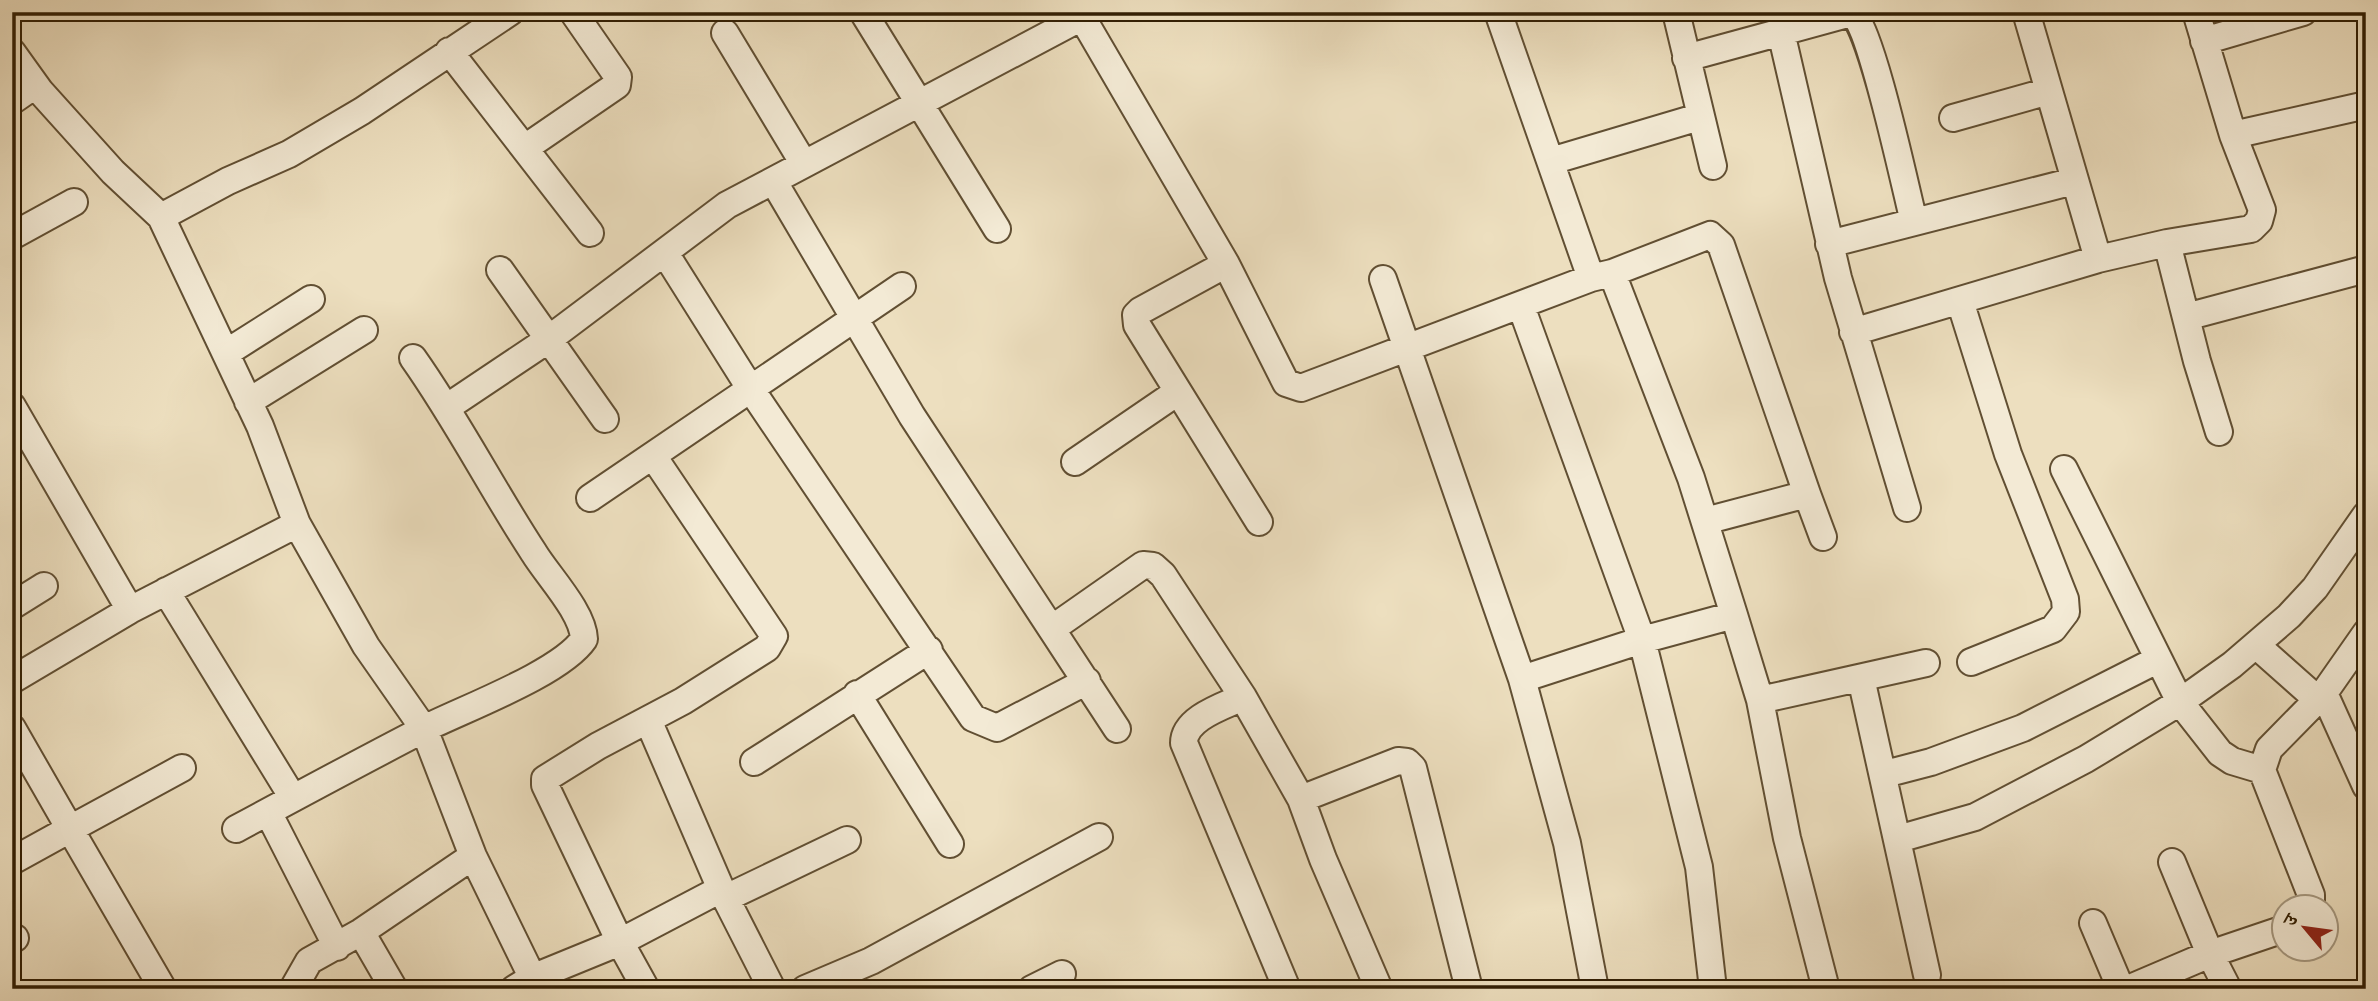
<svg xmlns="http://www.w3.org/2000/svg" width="2378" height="1001" font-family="'Libre Bodoni','Noto Serif Devanagari',serif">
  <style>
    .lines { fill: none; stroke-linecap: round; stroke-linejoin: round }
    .minor-casing { stroke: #614f33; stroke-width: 30 }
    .minor { stroke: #f3ead5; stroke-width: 26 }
  </style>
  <rect width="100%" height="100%" fill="#eddfbf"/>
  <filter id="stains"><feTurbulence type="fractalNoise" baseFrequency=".00286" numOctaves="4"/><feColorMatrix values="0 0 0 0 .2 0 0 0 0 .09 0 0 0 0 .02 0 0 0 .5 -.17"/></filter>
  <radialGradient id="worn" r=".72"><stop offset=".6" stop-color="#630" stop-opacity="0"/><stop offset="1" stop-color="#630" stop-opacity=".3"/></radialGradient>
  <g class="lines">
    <g class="minor-casing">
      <path id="minor" d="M 863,12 L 997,229
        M 1079,12 L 1226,264 L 1286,383 L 1301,388 L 1591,278
        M 1498,12 L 1591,278 L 1612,273 L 1691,478 L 1734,615 L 1760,700 L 1787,838 L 1826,989
        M 1676,12 L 1713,166
        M 2026,12 L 2098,259
        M 1781,32 L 1838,278 L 1907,508
        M 725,33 L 804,164
        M 2204,41 L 2303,12
        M 449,51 L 590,233
        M 12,52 L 40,91 L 113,172 L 161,217 L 260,426 L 297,524 L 366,646 L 424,729 L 473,856 L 538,989
        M 1686,58 L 1851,13 C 1871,24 1906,191 1914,222
        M 12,101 L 35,85
        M 1953,118 L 2049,91
        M 2233,135 L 2362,106
        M 525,148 L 617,85 L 618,77 L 573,12
        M 1551,161 L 1699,117
        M 774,182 L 912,416 L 1117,729
        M 161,217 L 228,181 L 289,154 L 362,111 L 510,12
        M 12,236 L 74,202
        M 2167,243 L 2251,229 L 2259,221 L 2262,210 L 2233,135 L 2196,12
        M 1829,244 L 2074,181
        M 665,253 L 750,388 L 973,718 L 997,728 L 1087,681
        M 1226,264 L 1140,311 L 1136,315 L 1137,325 L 1259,522
        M 500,270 L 605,419
        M 1612,273 L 1710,235 L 1721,245 L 1807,494 L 1705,521
        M 1383,279 L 1522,679 L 1567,843 L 1595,989
        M 1960,301 L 2008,454 L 2065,599 L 2066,612 L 2053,629 L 1971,662
        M 1521,306 L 1642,640 L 1699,867 L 1713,989
        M 2186,317 L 2366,269
        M 1853,332 L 2098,259 L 2167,243 L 2197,361 L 2219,432
        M 226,353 L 311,299
        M 248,402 L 364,330
        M 12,406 L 130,610
        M 446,408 L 549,339 L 727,205 L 1082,17
        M 1075,462 L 1176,393
        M 2064,469 L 2180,702 L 2220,753 L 2232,761 L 2262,770
        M 1807,494 L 1823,537
        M 590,498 L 902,286
        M 166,591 L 293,798
        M 12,606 L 44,586
        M 1053,628 L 1143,565 L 1153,566 L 1163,575 L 1243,697 L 1301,799 L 1323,859 L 1379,989
        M 2256,645 L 2318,700
        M 1861,678 L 1927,975
        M 1522,679 L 1642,640 L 1734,615
        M 12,680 L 130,610 L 297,524
        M 2324,693 L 2366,786
        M 857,694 L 950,844
        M 1243,697 C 1224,706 1184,718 1184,743 L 1287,989
        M 1760,700 L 1926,663
        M 648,720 L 721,889 L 772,989
        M 12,728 L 70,829 L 182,768
        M 754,762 L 929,650
        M 1885,774 L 1931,762 L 2023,728 L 2157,660
        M 1301,799 L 1398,761 L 1407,762 L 1413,768 L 1469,989
        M 268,812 L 337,947
        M 236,829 C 299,795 362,761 426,728 C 466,708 561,673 584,639 C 583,612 548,576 534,553 C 492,489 457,420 413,358
        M 1898,839 L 1975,817 L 2086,759 L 2180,702 L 2232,665 L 2289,616 L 2315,588 L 2366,515
        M 12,861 L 70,829 L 163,989
        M 2172,862 L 2210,954 L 2228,989
        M 726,898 L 847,840
        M 2311,906 L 2311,895 L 2262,770 L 2269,749 L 2324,693 L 2366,633
        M 2093,923 L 2121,989
        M 361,932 L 394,989
        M 12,940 L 15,938
        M 293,989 L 309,961 L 361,932 L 473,856
        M 514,989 L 532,978 L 620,942 L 721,889
        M 646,989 L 620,942 L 545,785 L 545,779 L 598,746 L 683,701 L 767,648 L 774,636 L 653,456
        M 805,989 L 871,961 L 1099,837
        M 1032,989 L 1062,974
        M 2128,989 L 2210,954 L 2284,929"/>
    </g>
    <use href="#minor" class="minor"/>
  </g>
  <rect width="2378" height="1001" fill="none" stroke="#eddfbf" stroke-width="42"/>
  <rect x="14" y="14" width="2350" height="973" fill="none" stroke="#321f04" stroke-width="3.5"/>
  <rect x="21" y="21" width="2336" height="959" fill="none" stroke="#321f04" stroke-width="2"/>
  <g transform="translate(2305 928) rotate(299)"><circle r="33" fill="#f3ead5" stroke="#a69981" stroke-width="2"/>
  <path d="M0-5L12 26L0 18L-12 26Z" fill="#8f2418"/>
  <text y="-10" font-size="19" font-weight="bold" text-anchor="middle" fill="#321f04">उ</text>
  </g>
  <rect width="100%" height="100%" filter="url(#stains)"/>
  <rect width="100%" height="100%" fill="url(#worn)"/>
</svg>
